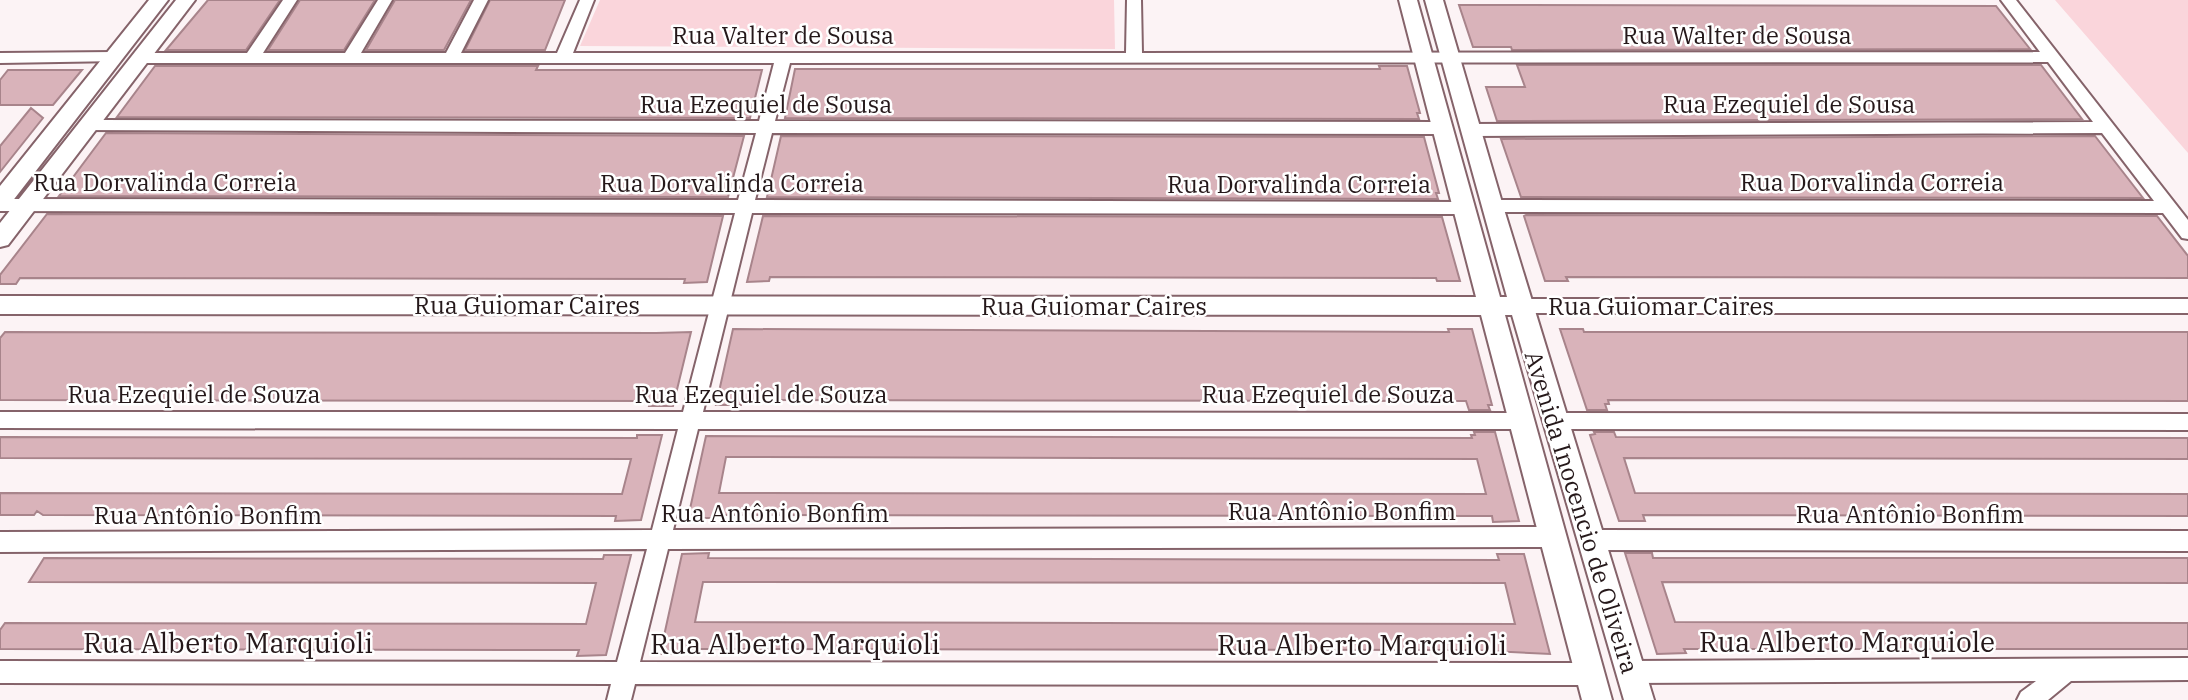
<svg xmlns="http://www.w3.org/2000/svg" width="2188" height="700" font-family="'IBM Plex Serif',serif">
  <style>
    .green { fill: #fad5db }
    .building { fill: #d9b3ba; stroke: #a8848b; stroke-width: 2; fill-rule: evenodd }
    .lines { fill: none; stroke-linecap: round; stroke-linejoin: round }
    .minor-casing { stroke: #85636a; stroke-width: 4 }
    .tertiary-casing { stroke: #85636a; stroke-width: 4 }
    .minor { fill: #fff; fill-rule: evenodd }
    .tertiary { fill: #fff; fill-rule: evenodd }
    .labels { text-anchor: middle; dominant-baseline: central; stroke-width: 5; stroke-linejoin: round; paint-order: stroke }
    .street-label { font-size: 24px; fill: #25181a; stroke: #fff }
    .near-street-label { font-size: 28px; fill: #25181a; stroke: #fff }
  </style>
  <rect width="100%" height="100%" fill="#fcf3f5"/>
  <path class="green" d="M 600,0 L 1114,0 L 1115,49 L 580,46 Z
    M 2055,0 L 2188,0 L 2188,153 Z"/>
  <path class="building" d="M 208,0 L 280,0 L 246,50 L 166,50 Z
    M 300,0 L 375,0 L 344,50 L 268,50 Z
    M 395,0 L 471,0 L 444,50 L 366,50 Z
    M 490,0 L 565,0 L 545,50 L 465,50 Z
    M 1459,5 L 1996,6 L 2030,49 L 1512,50 L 1511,47 L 1473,47 Z
    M 1517,65 L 2041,65 L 2082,119 L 1497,121 L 1486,87 L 1525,87 Z
    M 155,66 L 538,66 L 536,70 L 762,70 L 750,118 L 117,117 Z
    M 1379,66 L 1407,66 L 1420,113 L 1417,113 L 1419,119 L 785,118 L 795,69 L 1380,69 Z
    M 8,70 L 82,70 L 53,105 L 0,105 L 0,80 Z
    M 31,108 L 43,118 L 0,172 L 0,146 Z
    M 106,133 L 744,136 L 728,197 L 59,196 Z
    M 781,136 L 1424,137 L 1439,193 L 1436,193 L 1438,199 L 767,197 Z
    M 2095,136 L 2143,198 L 1521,197 L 1501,139 Z
    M 47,214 L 723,216 L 707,282 L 684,283 L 685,279 L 20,278 L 16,284 L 0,284 L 0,275 Z
    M 1526,215 L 2157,216 L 2188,256 L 2188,278 L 1566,277 L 1568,281 L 1545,281 L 1524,216 Z
    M 763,216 L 1442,217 L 1460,281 L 1437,281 L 1436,278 L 770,277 L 769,281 L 747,282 Z
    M 733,329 L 1449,332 L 1448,329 L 1472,329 L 1492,405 L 1488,405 L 1490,410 L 1469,410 L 1466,401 L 742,400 L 741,405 L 716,405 Z
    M 1560,329 L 1583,329 L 1584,332 L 2188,332 L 2188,401 L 1608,400 L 1609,404 L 1605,404 L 1607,410 L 1587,410 Z
    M 5,332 L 656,333 L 691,332 L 673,406 L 649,406 L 650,401 L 0,400 L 0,338 Z
    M 1474,432 L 1495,432 L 1519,521 L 1493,522 L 1492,516 L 714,515 L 714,518 L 688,518 L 706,436 L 1472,438 L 1471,435 L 1475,435 ZM 726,457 L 1477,459 L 1486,494 L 719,493 Z
    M 1594,432 L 1614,432 L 1616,437 L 2188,438 L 2188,459 L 1624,458 L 1635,493 L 2188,494 L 2188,516 L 1643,515 L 1645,521 L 1619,521 L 1590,435 L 1595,434 Z
    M 637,435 L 662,435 L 641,520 L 615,521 L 616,516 L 43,515 L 37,511 L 34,515 L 0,515 L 0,493 L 622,494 L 631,459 L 0,458 L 0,437 L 637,438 Z
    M 709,553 L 708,558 L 1499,560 L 1497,554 L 1524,554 L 1550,654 L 1470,650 L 690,649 L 689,654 L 660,654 L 682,554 ZM 703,582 L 1505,583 L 1515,624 L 695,622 Z
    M 1625,553 L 1652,553 L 1653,558 L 2188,558 L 2188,583 L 1662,582 L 1675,622 L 2188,623 L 2188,649 L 1684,649 L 1686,653 L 1657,654 Z
    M 604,555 L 631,555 L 606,655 L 577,656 L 579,650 L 0,649 L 0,630 L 5,623 L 586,624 L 596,583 L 29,582 L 44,558 L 603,559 Z"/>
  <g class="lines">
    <g class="minor-casing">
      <path id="minor" d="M 283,0 L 297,0 L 263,53 L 345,53 L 378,0 L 392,0 L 361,53 L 446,53 L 474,0 L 488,0 L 461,53 L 557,53 L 580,0 L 594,0 L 573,53 L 1126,53 L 1127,0 L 1141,0 L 1142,53 L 2040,52 L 2001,0 L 2016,0 L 2188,220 L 2188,239 L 2182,238 L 2163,213 L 1492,212 L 1483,206 L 1492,200 L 2154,201 L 2102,133 L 1470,136 L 1462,130 L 1470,124 L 2093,122 L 2048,62 L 790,63 L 775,121 L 1444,122 L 1452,128 L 1444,134 L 772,133 L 755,200 L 1464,202 L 1470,204 L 1473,208 L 1470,212 L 1464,214 L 752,213 L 703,412 L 1522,413 L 1529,415 L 1532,421 L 1529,427 L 1522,429 L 698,429 L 673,530 L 1551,527 L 1559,530 L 1562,537 L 1559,544 L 1551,547 L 668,549 L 640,662 L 1590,663 L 1598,666 L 1602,674 L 1598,682 L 1590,685 L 635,684 L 631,700 L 607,700 L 611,684 L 0,683 L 0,661 L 617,662 L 647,549 L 0,552 L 0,532 L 652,530 L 678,429 L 0,428 L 0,412 L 683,412 L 735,213 L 0,211 L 0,199 L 738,200 L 756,133 L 83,130 L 81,126 L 83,122 L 89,120 L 759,121 L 774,63 L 143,63 L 135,58 L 143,53 L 247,53 Z
        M 114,52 L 120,53 L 122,57 L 120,61 L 0,63 L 0,53 Z
        M 1521,299 L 2188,299 L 2188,313 L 1521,313 L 1514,311 L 1512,306 L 1514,301 Z
        M 1555,413 L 2188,414 L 2188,430 L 1555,429 L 1548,427 L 1545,421 L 1548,415 Z
        M 1590,530 L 2188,531 L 2188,551 L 1590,550 L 1582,547 L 1579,540 L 1582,533 Z
        M 2188,658 L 2188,680 L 2071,681 L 2048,700 L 2017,700 L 2021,692 L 2036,681 L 1630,683 L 1622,680 L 1618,672 L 1622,664 L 1630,661 Z"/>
    </g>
    <g class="tertiary-casing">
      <path id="tertiary" d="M 149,0 L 168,0 L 8,207 L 0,209 L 0,186 Z
        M 176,0 L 195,0 L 8,245 L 0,247 L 0,223 Z
        M 1399,0 L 1417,0 L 1500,297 L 1507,297 L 1425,0 L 1443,0 L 1503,206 L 1654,700 L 1624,700 L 1512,315 L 1505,315 L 1612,700 L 1582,700 L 1481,315 L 0,314 L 0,296 L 1476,297 Z"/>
    </g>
    <use href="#minor" class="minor"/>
    <use href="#tertiary" class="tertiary"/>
  </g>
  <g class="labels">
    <g class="street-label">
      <text x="783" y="35">Rua Valter de Sousa</text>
      <text x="1737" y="35">Rua Walter de Sousa</text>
      <text x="766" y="104">Rua Ezequiel de Sousa</text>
      <text x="1789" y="104">Rua Ezequiel de Sousa</text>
      <text x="165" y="182">Rua Dorvalinda Correia</text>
      <text x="1872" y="182">Rua Dorvalinda Correia</text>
      <text x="732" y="183">Rua Dorvalinda Correia</text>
      <text x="1299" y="184">Rua Dorvalinda Correia</text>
      <text x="527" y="305">Rua Guiomar Caires</text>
      <text x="1094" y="306">Rua Guiomar Caires</text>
      <text x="1661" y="306">Rua Guiomar Caires</text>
      <text x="194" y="394">Rua Ezequiel de Souza</text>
      <text x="761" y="394">Rua Ezequiel de Souza</text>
      <text x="1328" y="394">Rua Ezequiel de Souza</text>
      <text x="1342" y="511">Rua Antônio Bonfim</text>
      <text transform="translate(1582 512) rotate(73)">Avenida Inocencio de Oliveira</text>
      <text x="775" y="513">Rua Antônio Bonfim</text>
      <text x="1910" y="514">Rua Antônio Bonfim</text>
      <text x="208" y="515">Rua Antônio Bonfim</text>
    </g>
    <g class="near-street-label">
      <text x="1847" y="641">Rua Alberto Marquiole</text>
      <text x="228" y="642">Rua Alberto Marquioli</text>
      <text x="795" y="643">Rua Alberto Marquioli</text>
      <text x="1362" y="644">Rua Alberto Marquioli</text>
    </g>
  </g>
</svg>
